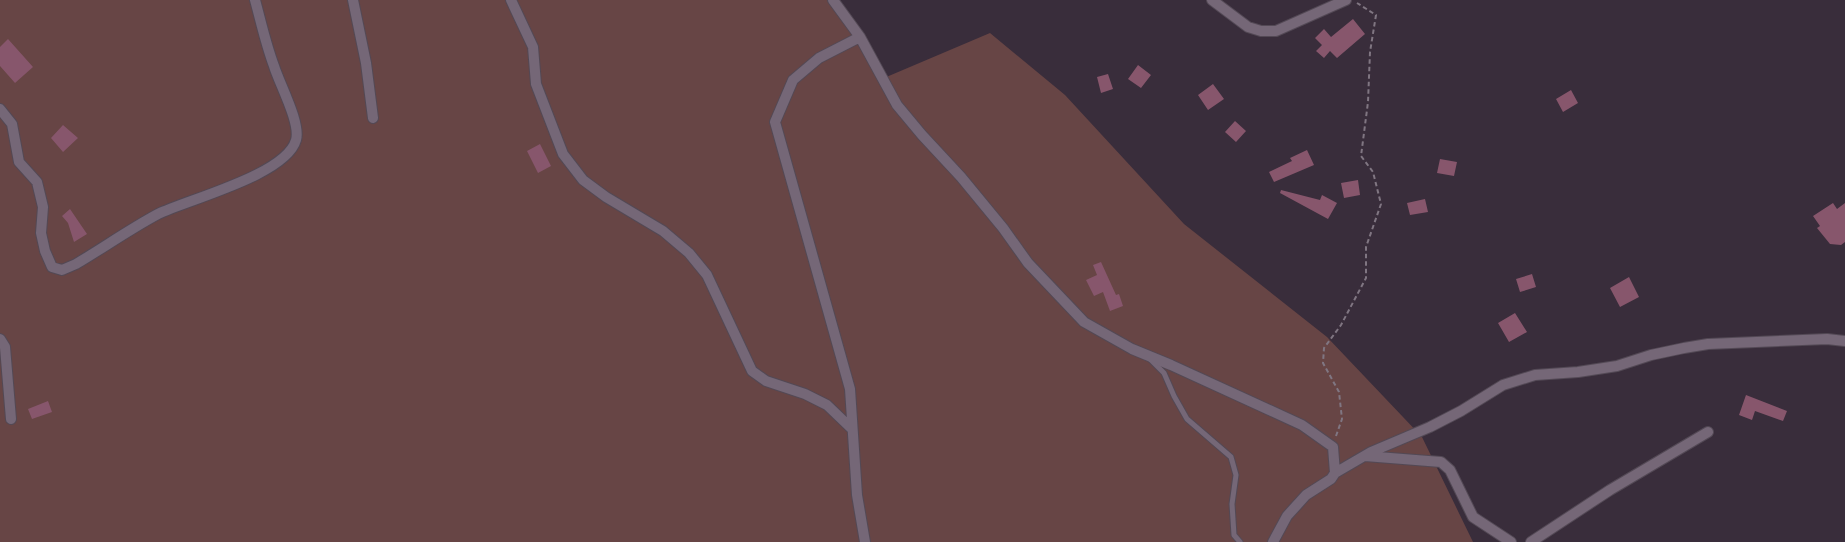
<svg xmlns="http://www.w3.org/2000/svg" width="1845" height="542" font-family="Lato,sans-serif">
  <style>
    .grass { fill: #674545 }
    .building { fill: #87566c }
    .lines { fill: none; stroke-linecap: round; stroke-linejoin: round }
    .lane-casing { stroke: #534955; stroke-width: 7 }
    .street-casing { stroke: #534955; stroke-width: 12 }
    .path { stroke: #807682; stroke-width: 2; stroke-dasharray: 4.5 3; stroke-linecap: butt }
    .lane { stroke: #756777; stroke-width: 5 }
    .street { stroke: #756777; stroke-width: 10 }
  </style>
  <rect width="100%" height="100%" fill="#392d3b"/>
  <path class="grass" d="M 0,0 L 837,0 L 884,78 L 990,33 L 1065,95 L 1184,224 L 1327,337 L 1422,437 L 1473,542 L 0,542 Z"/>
  <path class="building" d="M 1353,19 L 1365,34 L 1337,58 L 1330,51 L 1324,58 L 1316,51 L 1322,45 L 1315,38 L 1324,29 L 1331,37 Z
    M 8,39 L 33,67 L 15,83 L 0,66 L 0,47 Z
    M 1138,65 L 1151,75 L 1141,88 L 1128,79 Z
    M 1108,74 L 1113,89 L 1101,93 L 1097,77 Z
    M 1213,84 L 1224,99 L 1208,110 L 1198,95 Z
    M 1571,90 L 1578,103 L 1563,112 L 1556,99 Z
    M 1235,121 L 1246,131 L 1236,142 L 1225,132 Z
    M 63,125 L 78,138 L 63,152 L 51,138 Z
    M 540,144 L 551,166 L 538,173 L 527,151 Z
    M 1307,150 L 1314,165 L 1274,182 L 1269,172 L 1292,161 L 1290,158 Z
    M 1440,159 L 1457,162 L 1454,176 L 1437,173 Z
    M 1358,180 L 1360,195 L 1344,198 L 1341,183 Z
    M 1281,190 L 1320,200 L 1322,195 L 1337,203 L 1328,219 L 1280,193 Z
    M 1425,199 L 1428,212 L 1410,215 L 1407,203 Z
    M 1833,203 L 1837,209 L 1845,203 L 1845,242 L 1841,245 L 1830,244 L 1817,228 L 1820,226 L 1813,216 Z
    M 70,209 L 87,234 L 74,242 L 68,223 L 62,216 Z
    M 1101,262 L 1116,295 L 1119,294 L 1123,306 L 1110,311 L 1103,292 L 1094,296 L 1086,280 L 1097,275 L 1093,265 Z
    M 1532,274 L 1536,287 L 1520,292 L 1516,279 Z
    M 1629,277 L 1639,297 L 1620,307 L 1610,288 Z
    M 1515,313 L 1527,332 L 1509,342 L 1498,323 Z
    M 1746,395 L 1787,411 L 1783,421 L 1755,411 L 1752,420 L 1739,415 Z
    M 48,401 L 52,412 L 32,419 L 28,409 Z"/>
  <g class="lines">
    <g class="lane-casing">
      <path id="lane" d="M 1150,359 L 1164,373 L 1174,396 L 1187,419 L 1231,457 L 1236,475 L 1232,504 L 1234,535 L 1240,542"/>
    </g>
    <g class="street-casing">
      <path id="street" d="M 353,0 L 366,63 L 373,118
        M 511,0 L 533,47 L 536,84 L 563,154 L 583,180 L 606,197 L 663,231 L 689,253 L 707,275 L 752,371 L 766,381 L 805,394 L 827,405 L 852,429
        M 833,0 L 860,37 L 897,105 L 922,135 L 961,177 L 1003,228 L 1028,263 L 1084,322 L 1132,349 L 1171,365 L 1302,425 L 1333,447 L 1335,473
        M 1212,0 L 1248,27 L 1261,31 L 1276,31 L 1346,0
        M 860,37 L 819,58 L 793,80 L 775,122 L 850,389 L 857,495 L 865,542
        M 0,109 L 12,124 L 19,162 L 37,182 L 43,207 L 41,233 L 45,251 L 52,267 L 62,270 L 76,264 C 103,248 130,229 158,214 C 189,199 286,175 296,140 C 301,123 279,83 274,66 C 266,45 261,22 255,0
        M 0,339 L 5,347 L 11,419
        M 1365,456 L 1441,462 L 1450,470 L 1473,517 L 1511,542
        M 1273,542 L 1287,516 L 1306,495 L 1331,479 L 1335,473 L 1371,452 L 1430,427 L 1461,411 L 1503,385 L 1535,375 L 1578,372 L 1617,366 L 1651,355 L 1684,348 L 1708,344 L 1827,339 L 1845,341
        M 1531,542 L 1610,490 L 1708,432"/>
    </g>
    <path class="path" d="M 1336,436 L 1342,419 L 1339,392 L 1323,363 L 1324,348 L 1341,325 L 1366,278 L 1366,247 L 1381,204 L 1373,172 L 1361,156 L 1368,102 L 1370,52 L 1376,15 L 1357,3"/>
    <use href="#lane" class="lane"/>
    <use href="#street" class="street"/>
  </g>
</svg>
